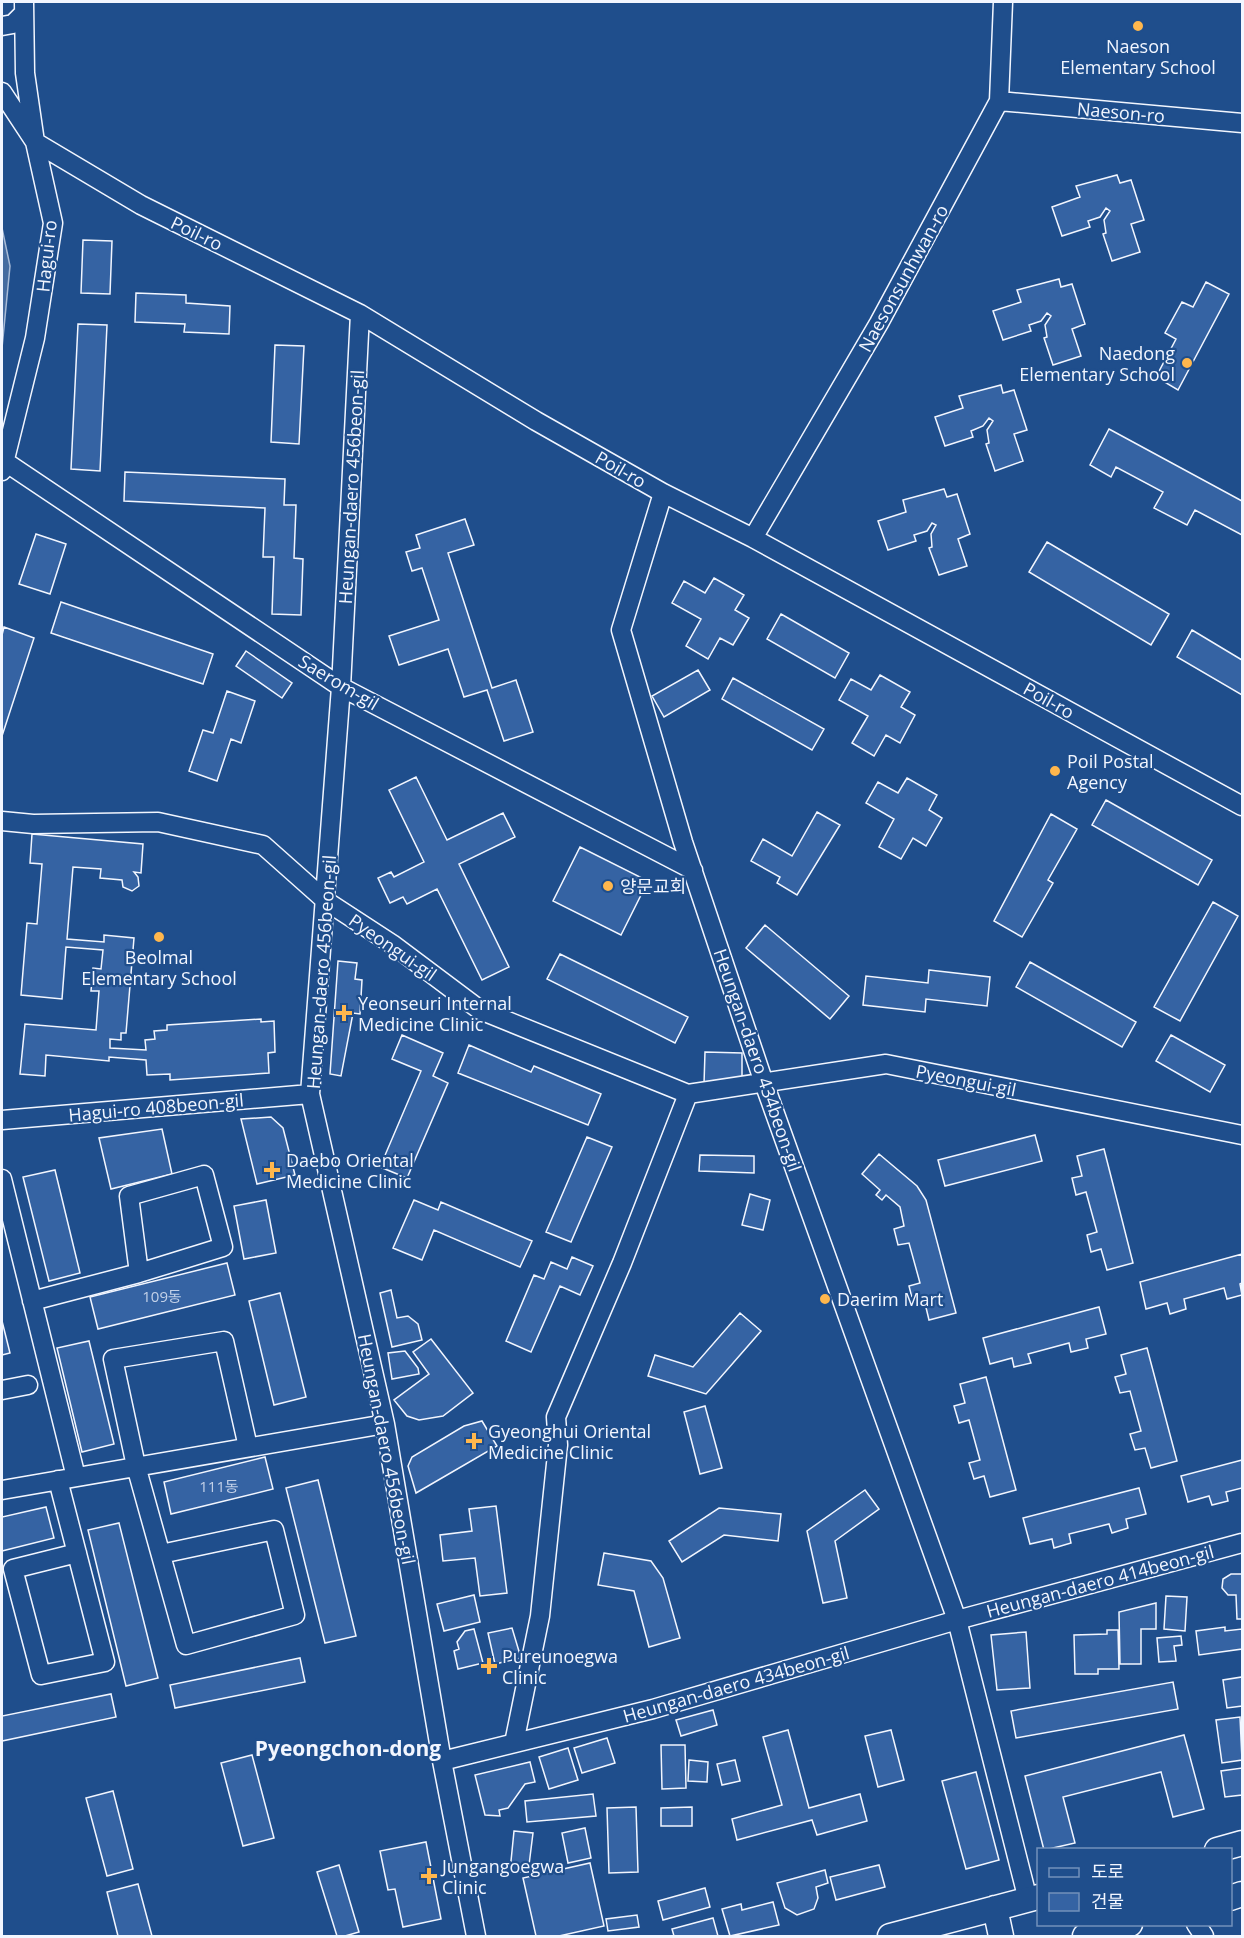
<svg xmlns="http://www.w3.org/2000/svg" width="1244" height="1938" font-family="'Open Sans','Noto Sans KR',sans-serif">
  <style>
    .water { fill: #446ba0; stroke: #a8bbd7; stroke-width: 1.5 }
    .building { fill: #3563a3; stroke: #f2f6ff; stroke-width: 1.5 }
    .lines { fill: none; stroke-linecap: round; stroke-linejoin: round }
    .minor-casing { stroke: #f2f6ff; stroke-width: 21 }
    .major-casing { stroke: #f2f6ff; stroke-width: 27 }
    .minor { stroke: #1f4e8c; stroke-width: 18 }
    .major { stroke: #1f4e8c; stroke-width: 24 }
    .poi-dot { fill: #ffb74d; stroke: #1f4e8c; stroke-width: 2 }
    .labels { text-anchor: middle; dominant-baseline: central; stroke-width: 4.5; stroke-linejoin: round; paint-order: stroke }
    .number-label { font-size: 15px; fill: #c3d1e8 }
    .poi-label { font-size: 18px; fill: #f2f6ff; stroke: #1f4e8c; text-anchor: start }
    .street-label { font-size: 18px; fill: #f2f6ff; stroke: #1f4e8c }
    .quarter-label { font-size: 21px; font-weight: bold; fill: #f2f6ff; stroke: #1f4e8c }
  </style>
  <rect width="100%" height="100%" fill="#1f4e8c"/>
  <path class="water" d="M 2,228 L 10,266 L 2,348 Z"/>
  <path class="building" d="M 1117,175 L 1120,183 L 1131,180 L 1144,220 L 1131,224 L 1140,252 L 1112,261 L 1103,234 L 1106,233 L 1104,220 L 1110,211 L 1106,208 L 1100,217 L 1088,221 L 1090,227 L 1062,236 L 1052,207 L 1080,197 L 1076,186 Z
    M 83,240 L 112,241 L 110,294 L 81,293 Z
    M 1059,279 L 1061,287 L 1072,284 L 1085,324 L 1072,329 L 1081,356 L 1053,365 L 1044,338 L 1047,337 L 1045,325 L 1051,316 L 1047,313 L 1041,321 L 1029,325 L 1031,331 L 1003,340 L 993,311 L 1021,302 L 1017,290 Z
    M 1206,282 L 1229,294 L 1178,390 L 1156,377 L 1176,339 L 1165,333 L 1182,302 L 1193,307 Z
    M 136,293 L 186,295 L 186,303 L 230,306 L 229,334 L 184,332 L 185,324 L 135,322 Z
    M 78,324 L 107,325 L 100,471 L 71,469 Z
    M 275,345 L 304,346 L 299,444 L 271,442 Z
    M 1001,385 L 1003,393 L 1014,390 L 1027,430 L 1014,434 L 1023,461 L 995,471 L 986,444 L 989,443 L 987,430 L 993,421 L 989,418 L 983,426 L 971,431 L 973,437 L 945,446 L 935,417 L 963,408 L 959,396 Z
    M 1109,429 L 1242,501 L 1242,535 L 1195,510 L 1187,525 L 1154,508 L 1163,492 L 1116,467 L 1111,477 L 1090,465 Z
    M 125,472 L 285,479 L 284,505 L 296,505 L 294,558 L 303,559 L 301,615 L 272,614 L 274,557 L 263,557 L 265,508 L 124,501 Z
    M 944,489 L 947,497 L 957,494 L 970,534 L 958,539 L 967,566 L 939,575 L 929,548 L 932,547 L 931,534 L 936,525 L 932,523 L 927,531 L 914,535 L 916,541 L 888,550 L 878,521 L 906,512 L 903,500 Z
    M 465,519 L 474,545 L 448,553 L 492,688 L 516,680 L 533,732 L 504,741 L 487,690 L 464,697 L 448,649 L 399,665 L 389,636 L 439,620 L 422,568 L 412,571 L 406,552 L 420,548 L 416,535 Z
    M 36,534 L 66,544 L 50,594 L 19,584 Z
    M 1047,542 L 1169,614 L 1151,645 L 1029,572 Z
    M 714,578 L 744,595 L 735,610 L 749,618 L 733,645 L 720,638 L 708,659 L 686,646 L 701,619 L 672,603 L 684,581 L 705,593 Z
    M 61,602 L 213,654 L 203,684 L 51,633 Z
    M 781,614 L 849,653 L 835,678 L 767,639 Z
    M 4,627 L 34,638 L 2,736 L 2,635 Z
    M 1192,630 L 1242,660 L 1242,695 L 1177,657 Z
    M 246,651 L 292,683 L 282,698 L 236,666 Z
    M 698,670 L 710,690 L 664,717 L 652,696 Z
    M 880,675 L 910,692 L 901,707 L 915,715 L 900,743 L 886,735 L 874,756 L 852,743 L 868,716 L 839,700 L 851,679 L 871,690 Z
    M 733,678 L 824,729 L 812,750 L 722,699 Z
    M 227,691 L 255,701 L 241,743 L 231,739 L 217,781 L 189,771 L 203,730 L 213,733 Z
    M 416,777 L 447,840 L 503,813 L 515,837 L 459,864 L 509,967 L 482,980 L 437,889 L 407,904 L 403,897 L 390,903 L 378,878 L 391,872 L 394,877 L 424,862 L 389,790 Z
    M 907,778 L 937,795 L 929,810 L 942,818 L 926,846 L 913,838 L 901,859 L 879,847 L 894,819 L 866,803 L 878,782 L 898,793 Z
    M 1106,800 L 1212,860 L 1198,885 L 1092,825 Z
    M 817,812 L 840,825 L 797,895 L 777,883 L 780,877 L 751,861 L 763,839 L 792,856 Z
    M 1051,814 L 1077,829 L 1048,880 L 1053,883 L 1022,937 L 994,921 Z
    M 32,834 L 143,844 L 141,873 L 134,872 L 138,877 L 139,886 L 132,891 L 123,887 L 122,880 L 100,878 L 101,869 L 73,867 L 67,939 L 104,942 L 104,935 L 134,938 L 126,1033 L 121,1033 L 121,1040 L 110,1039 L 110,1048 L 146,1050 L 145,1040 L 155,1039 L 154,1031 L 167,1030 L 167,1025 L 261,1019 L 261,1022 L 274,1021 L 275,1052 L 268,1053 L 269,1073 L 170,1080 L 170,1074 L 147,1075 L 146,1060 L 109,1057 L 109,1061 L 46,1055 L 45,1076 L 20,1074 L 25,1024 L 96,1030 L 99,991 L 91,991 L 93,968 L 101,969 L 103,950 L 66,947 L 62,999 L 21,995 L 27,923 L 37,924 L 42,864 L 30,863 Z
    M 580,847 L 648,881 L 621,935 L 553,901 Z
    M 1213,902 L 1238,916 L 1180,1021 L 1154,1007 Z
    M 765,925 L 849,996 L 830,1019 L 746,948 Z
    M 560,954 L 688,1017 L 675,1043 L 547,979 Z
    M 338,961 L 357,963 L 355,979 L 362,980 L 360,1014 L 353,1013 L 341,1076 L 330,1074 Z
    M 1030,962 L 1136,1022 L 1122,1047 L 1016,987 Z
    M 929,970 L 990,977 L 987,1006 L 926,999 L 925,1012 L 863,1005 L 866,976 L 928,983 Z
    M 402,1035 L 443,1053 L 433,1076 L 448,1083 L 407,1178 L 380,1167 L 421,1071 L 392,1059 Z
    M 1171,1035 L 1225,1065 L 1210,1092 L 1156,1061 Z
    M 469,1045 L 531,1072 L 534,1066 L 601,1094 L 588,1125 L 458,1073 Z
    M 705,1052 L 742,1053 L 742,1078 L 704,1084 Z
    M 271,1117 L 283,1128 L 295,1175 L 257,1184 L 241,1119 Z
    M 162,1129 L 172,1174 L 111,1189 L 99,1138 Z
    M 1035,1135 L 1042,1161 L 945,1186 L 938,1160 Z
    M 587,1137 L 612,1147 L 571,1242 L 546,1232 Z
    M 1104,1149 L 1133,1263 L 1107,1270 L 1101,1249 L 1091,1252 L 1087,1235 L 1097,1232 L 1086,1192 L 1076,1195 L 1072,1178 L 1082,1176 L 1077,1156 Z
    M 879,1154 L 917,1186 L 926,1200 L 956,1313 L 929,1320 L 924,1299 L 913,1302 L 909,1286 L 920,1283 L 909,1243 L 898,1245 L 894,1229 L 904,1226 L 900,1207 L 886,1195 L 882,1200 L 876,1195 L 880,1190 L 862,1174 Z
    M 700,1155 L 754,1156 L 754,1173 L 699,1171 Z
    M 55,1170 L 80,1273 L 49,1281 L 23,1177 Z
    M 750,1194 L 770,1200 L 763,1230 L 742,1225 Z
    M 266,1200 L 276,1253 L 244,1259 L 234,1206 Z
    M 414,1200 L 438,1210 L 441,1202 L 532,1241 L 520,1267 L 434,1230 L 422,1260 L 393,1248 Z
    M 1242,1254 L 1242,1283 L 1240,1284 L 1242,1295 L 1227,1299 L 1224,1288 L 1184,1299 L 1186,1309 L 1170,1314 L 1167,1303 L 1146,1309 L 1140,1282 Z
    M 572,1257 L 593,1266 L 580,1295 L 560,1286 L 531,1352 L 506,1341 L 534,1275 L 544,1279 L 551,1262 L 567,1269 Z
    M 227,1263 L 235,1295 L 98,1329 L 90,1297 Z
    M 391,1290 L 397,1318 L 408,1316 L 418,1324 L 422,1340 L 392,1347 L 380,1293 Z
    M 280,1293 L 306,1397 L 274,1405 L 249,1301 Z
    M 1099,1307 L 1106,1334 L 1086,1339 L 1088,1348 L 1071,1352 L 1069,1343 L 1028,1354 L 1031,1363 L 1014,1367 L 1012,1358 L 990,1364 L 983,1338 Z
    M 740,1313 L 761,1331 L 706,1394 L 648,1376 L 655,1355 L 693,1367 Z
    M 2,1321 L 10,1353 L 2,1355 Z
    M 431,1339 L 473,1393 L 443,1416 L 419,1420 L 407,1416 L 394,1400 L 429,1374 L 413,1352 Z
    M 89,1341 L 114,1444 L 82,1452 L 57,1348 Z
    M 1147,1348 L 1177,1461 L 1151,1468 L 1145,1448 L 1135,1450 L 1130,1434 L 1141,1431 L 1130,1391 L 1120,1393 L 1115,1377 L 1126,1374 L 1121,1355 Z
    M 405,1351 L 418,1368 L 419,1374 L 392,1379 L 388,1353 Z
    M 986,1377 L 1016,1490 L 990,1497 L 984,1476 L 974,1479 L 969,1463 L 980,1460 L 969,1420 L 959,1423 L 954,1406 L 965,1403 L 960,1384 Z
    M 705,1406 L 722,1468 L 700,1474 L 684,1412 Z
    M 482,1421 L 497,1446 L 416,1493 L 408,1466 L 412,1457 L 464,1426 Z
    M 265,1457 L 273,1489 L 171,1514 L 164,1482 Z
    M 1242,1460 L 1242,1488 L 1226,1492 L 1228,1501 L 1212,1505 L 1209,1496 L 1188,1502 L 1181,1476 Z
    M 318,1480 L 356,1636 L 325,1643 L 286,1488 Z
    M 1139,1488 L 1146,1514 L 1126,1519 L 1128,1528 L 1112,1533 L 1109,1524 L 1069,1534 L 1071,1543 L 1054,1548 L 1052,1539 L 1030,1544 L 1023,1518 Z
    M 865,1490 L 879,1509 L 835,1541 L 847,1598 L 823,1603 L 807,1531 Z
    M 496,1506 L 507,1593 L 480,1596 L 475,1558 L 443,1561 L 440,1535 L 472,1531 L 469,1509 Z
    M 46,1507 L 54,1538 L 2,1551 L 2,1517 Z
    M 719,1508 L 781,1514 L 778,1541 L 724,1535 L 682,1562 L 669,1541 Z
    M 119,1523 L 158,1678 L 126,1686 L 88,1530 Z
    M 604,1553 L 651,1561 L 663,1578 L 680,1638 L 649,1647 L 634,1591 L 598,1585 Z
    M 1231,1574 L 1242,1574 L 1242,1619 L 1237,1619 L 1236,1595 L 1228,1595 L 1222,1588 L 1223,1579 Z
    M 474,1595 L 480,1622 L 444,1631 L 437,1604 Z
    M 1166,1596 L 1187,1597 L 1185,1631 L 1164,1629 Z
    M 1156,1603 L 1156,1629 L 1141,1629 L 1141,1664 L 1120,1664 L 1119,1612 Z
    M 1225,1627 L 1225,1631 L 1242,1629 L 1242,1649 L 1199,1655 L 1196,1631 Z
    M 512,1628 L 521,1658 L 495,1664 L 488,1633 Z
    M 474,1629 L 483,1663 L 458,1669 L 454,1651 L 459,1649 L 457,1642 L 465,1631 Z
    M 1107,1630 L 1118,1630 L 1119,1669 L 1098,1669 L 1098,1674 L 1075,1674 L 1074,1635 L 1107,1634 Z
    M 1026,1632 L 1030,1688 L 997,1690 L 991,1635 Z
    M 1181,1636 L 1182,1645 L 1174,1646 L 1176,1661 L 1159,1662 L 1157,1638 Z
    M 300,1658 L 305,1682 L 175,1708 L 170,1685 Z
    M 1242,1677 L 1242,1706 L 1227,1708 L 1223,1680 Z
    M 1173,1682 L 1178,1709 L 1016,1738 L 1011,1711 Z
    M 111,1694 L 116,1717 L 2,1741 L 2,1716 Z
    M 713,1710 L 717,1725 L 681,1736 L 676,1720 Z
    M 1240,1717 L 1242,1760 L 1222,1763 L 1216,1720 Z
    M 788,1730 L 809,1808 L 860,1794 L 867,1821 L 817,1835 L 812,1820 L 737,1840 L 732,1819 L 782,1805 L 763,1737 Z
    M 891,1730 L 904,1780 L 878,1787 L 865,1736 Z
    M 1184,1735 L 1204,1809 L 1173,1817 L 1161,1772 L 1063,1797 L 1075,1843 L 1044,1850 L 1025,1776 Z
    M 607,1738 L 615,1763 L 582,1773 L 574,1748 Z
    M 661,1745 L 685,1745 L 686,1788 L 662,1789 Z
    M 568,1748 L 578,1780 L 549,1789 L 539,1757 Z
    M 252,1755 L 274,1838 L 243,1846 L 221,1763 Z
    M 689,1760 L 708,1762 L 707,1782 L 688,1781 Z
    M 735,1760 L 740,1781 L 722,1785 L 717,1764 Z
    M 530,1762 L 535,1782 L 525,1784 L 508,1808 L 499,1810 L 500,1816 L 485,1815 L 475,1775 Z
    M 1242,1768 L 1242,1795 L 1225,1797 L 1221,1771 Z
    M 976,1772 L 999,1860 L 966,1869 L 942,1781 Z
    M 113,1791 L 133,1869 L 107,1876 L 86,1798 Z
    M 593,1794 L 596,1816 L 527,1822 L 525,1801 Z
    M 636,1807 L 638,1872 L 609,1873 L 607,1808 Z
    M 692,1807 L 692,1826 L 661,1826 L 661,1808 Z
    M 585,1828 L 591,1858 L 568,1863 L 562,1833 Z
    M 514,1831 L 533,1833 L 528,1873 L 510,1871 Z
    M 426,1842 L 441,1919 L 403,1927 L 395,1889 L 388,1890 L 380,1851 Z
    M 590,1863 L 604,1926 L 559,1936 L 536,1936 L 523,1878 Z
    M 339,1865 L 359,1932 L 345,1936 L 337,1936 L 317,1872 Z
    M 879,1865 L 885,1887 L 836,1900 L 830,1877 Z
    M 825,1870 L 828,1883 L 816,1887 L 818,1898 L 814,1909 L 797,1915 L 785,1908 L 777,1883 Z
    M 138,1884 L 152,1936 L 118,1936 L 107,1892 Z
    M 705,1888 L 710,1907 L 663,1920 L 658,1901 Z
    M 773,1902 L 779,1925 L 730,1936 L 722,1909 L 741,1904 L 742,1910 Z
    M 637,1915 L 639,1927 L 608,1931 L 606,1919 Z
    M 713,1918 L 718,1936 L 674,1936 L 672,1929 Z"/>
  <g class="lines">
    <g class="minor-casing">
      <path id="minor" d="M 2,26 L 13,24 L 24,13
        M 2,92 L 35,142 L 141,205 L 360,314 L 536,421 L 663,493 L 753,538 L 1242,806
        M 999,101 L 1242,123
        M 360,314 L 341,687 L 310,1094 L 385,1424 L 442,1761 L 476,1936
        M 4,461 L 341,687 L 693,870
        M 2,471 L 35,338 L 53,223 L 35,142 L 25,73 L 24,2
        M 663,493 L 621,630 L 683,842 L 764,1083 L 957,1620 L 1028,1900
        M 753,538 L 879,323 L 999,101 L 1003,2
        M 2,821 L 33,824 L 158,822 L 263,845 L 326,901 L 392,944 L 480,1010 L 688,1094 L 886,1064 L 1242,1135
        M 2,1120 L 310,1094
        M 2,1179 L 76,1477
        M 32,1301 L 139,1273 L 223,1247 L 204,1175 L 129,1196 L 139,1273
        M 2,1390 L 28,1385
        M 58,1480 L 105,1662 L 41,1675 L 13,1569 L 77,1553
        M 2,1490 L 385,1424
        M 161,1554 L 274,1530 L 295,1615 L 186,1645 L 136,1466 L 113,1359 L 224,1341 L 248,1447
        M 514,1743 L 540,1616 L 558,1445 L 556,1417 L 622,1263 L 688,1094
        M 442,1761 L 653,1709 L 957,1620 L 1242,1543
        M 1196,1924 L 1204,1936"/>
    </g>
    <g class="major-casing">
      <path id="major" d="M 1217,1850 L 1242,1843
        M 1230,1898 L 1242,1894
        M 995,1908 L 1001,1936
        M 890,1936 L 1038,1897
        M 1085,1936 L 1130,1924"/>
    </g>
    <use href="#minor" class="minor"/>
    <use href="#major" class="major"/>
  </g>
  <g class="poi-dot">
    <circle cx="1138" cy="26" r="6"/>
    <circle cx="1187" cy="363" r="6"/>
    <circle cx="1055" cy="771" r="6"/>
    <circle cx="608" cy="886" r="6"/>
    <circle cx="159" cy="937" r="6"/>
    <path d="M341 1004h6v6h6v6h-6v6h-6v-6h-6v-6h6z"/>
    <path d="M269 1161h6v6h6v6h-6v6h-6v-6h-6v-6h6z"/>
    <circle cx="825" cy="1299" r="6"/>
    <path d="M471 1432h6v6h6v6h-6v6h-6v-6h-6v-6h6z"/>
    <path d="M486 1657h6v6h6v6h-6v6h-6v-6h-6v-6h6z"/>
    <path d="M426 1867h6v6h6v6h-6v6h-6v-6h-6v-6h6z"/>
  </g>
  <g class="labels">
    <g class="number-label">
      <text x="162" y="1296">109동</text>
      <text x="219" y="1486">111동</text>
    </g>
    <g class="poi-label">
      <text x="1138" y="46" text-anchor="middle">Naeson<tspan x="1138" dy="21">Elementary School</tspan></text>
      <text x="1175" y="353" text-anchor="end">Naedong<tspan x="1175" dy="21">Elementary School</tspan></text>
      <text x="1067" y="761">Poil Postal<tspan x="1067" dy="21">Agency</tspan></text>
      <text x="620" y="886">양문교회</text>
      <text x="159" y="957" text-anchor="middle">Beolmal<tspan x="159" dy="21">Elementary School</tspan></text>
      <text x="358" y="1003">Yeonseuri Internal<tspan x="358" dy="21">Medicine Clinic</tspan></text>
      <text x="286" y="1160">Daebo Oriental<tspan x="286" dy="21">Medicine Clinic</tspan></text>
      <text x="837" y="1299">Daerim Mart</text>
      <text x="488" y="1431">Gyeonghui Oriental<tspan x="488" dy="21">Medicine Clinic</tspan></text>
      <text x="502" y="1656">Pureunoegwa<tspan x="502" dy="21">Clinic</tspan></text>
      <text x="442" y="1866">Jungangoegwa<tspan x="442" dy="21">Clinic</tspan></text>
    </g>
    <g class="street-label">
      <text transform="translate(1121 112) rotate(5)">Naeson-ro</text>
      <text transform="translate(197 233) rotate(26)">Poil-ro</text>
      <text transform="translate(46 256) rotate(-84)">Hagui-ro</text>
      <text transform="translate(903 278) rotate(-61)">Naesonsunhwan-ro</text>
      <text transform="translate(621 469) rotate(30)">Poil-ro</text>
      <text transform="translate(351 487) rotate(-87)">Heungan-daero 456beon-gil</text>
      <text transform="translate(339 682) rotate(31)">Saerom-gil</text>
      <text transform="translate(1049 700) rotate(29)">Poil-ro</text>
      <text transform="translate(393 947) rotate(35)">Pyeongui-gil</text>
      <text transform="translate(321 972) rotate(-86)">Heungan-daero 456beon-gil</text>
      <text transform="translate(758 1060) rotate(71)">Heungan-daero 434beon-gil</text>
      <text transform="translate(966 1080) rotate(11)">Pyeongui-gil</text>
      <text transform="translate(156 1107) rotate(-5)">Hagui-ro 408beon-gil</text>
      <text transform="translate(387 1449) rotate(79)">Heungan-daero 456beon-gil</text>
      <text transform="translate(1100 1581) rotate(-15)">Heungan-daero 414beon-gil</text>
      <text transform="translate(736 1684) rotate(-16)">Heungan-daero 434beon-gil</text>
    </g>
    <g class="quarter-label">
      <text x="348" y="1748">Pyeongchon-dong</text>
    </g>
  </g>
  <rect width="1244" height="1938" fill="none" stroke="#f2f6ff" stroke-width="6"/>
  <rect x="1037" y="1848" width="195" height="78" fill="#1f4e8c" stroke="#7391ba" stroke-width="1.5"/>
  <rect x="1049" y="1868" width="30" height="9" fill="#1f4e8c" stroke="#7391ba" stroke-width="1.5"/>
  <text x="1091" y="1878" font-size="18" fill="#f2f6ff">도로</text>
  <rect x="1049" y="1893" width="30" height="18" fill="#3563a3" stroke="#7391ba" stroke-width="1.5"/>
  <text x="1091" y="1908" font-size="18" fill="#f2f6ff">건물</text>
</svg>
